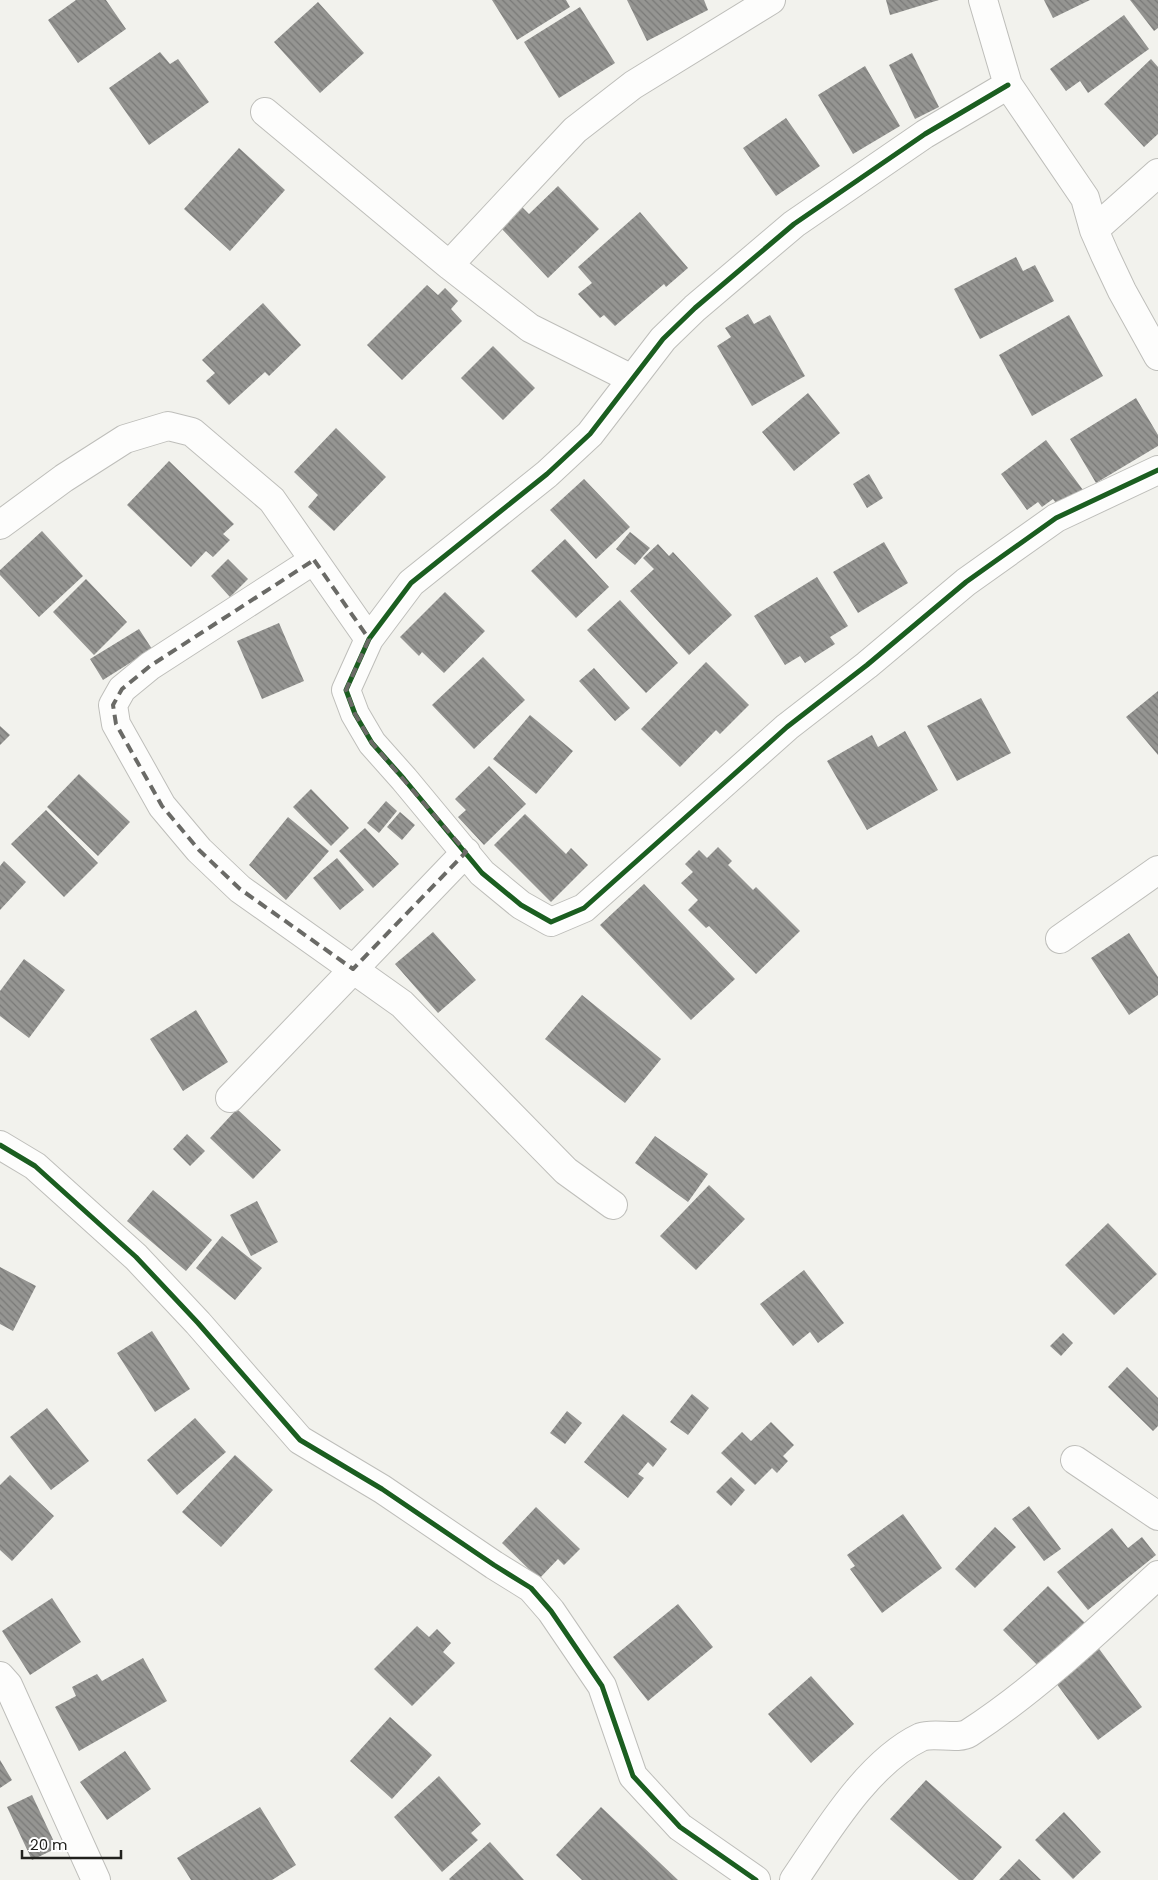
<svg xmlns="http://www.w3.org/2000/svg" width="1158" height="1880" font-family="Poppins,sans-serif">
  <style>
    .building { fill: url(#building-back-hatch) }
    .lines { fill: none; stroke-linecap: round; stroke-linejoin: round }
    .street-casing { stroke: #bebeba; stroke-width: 30 }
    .street { stroke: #fdfdfc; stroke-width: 28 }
    .cycleway-casing { stroke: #fff; stroke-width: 8 }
    .cycleway { stroke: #1b5e20; stroke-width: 5 }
    .marked { fill: none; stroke: #6a6a66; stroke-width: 4; stroke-dasharray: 10 6; stroke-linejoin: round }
  </style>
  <defs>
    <pattern id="building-back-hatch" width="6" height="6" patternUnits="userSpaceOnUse" patternTransform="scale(1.25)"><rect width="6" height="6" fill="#959592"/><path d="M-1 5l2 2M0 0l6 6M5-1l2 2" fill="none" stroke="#797977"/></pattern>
  </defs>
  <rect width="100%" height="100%" fill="#f2f2ed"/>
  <path class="building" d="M 76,0 L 106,0 L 126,29 L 78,63 L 48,20 Z
    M 492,0 L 566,0 L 570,7 L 517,40 Z
    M 627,0 L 704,0 L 708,10 L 647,41 Z
    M 886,0 L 939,0 L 890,15 Z
    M 1044,0 L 1090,0 L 1053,18 Z
    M 1130,0 L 1158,0 L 1158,28 L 1154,31 Z
    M 318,2 L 364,53 L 320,93 L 274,42 Z
    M 580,7 L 615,63 L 559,98 L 524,42 Z
    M 1124,15 L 1149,49 L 1088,93 L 1080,81 L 1066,91 L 1050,69 Z
    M 160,52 L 170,64 L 178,59 L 209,102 L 149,145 L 109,88 Z
    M 912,53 L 939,107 L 915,119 L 889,65 Z
    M 1151,59 L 1158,67 L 1158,134 L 1144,147 L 1104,104 Z
    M 865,66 L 900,126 L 853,154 L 818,95 Z
    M 786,118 L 820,166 L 776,196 L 743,148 Z
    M 239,148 L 285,190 L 230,251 L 184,209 Z
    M 558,186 L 599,229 L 548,278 L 501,228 L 522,207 L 529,214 Z
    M 640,212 L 688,268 L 666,287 L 664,284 L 615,326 L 604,315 L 600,318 L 578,294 L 592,283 L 578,267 Z
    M 1016,257 L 1023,271 L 1035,265 L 1054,301 L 980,339 L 954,289 Z
    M 427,285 L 438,295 L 445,288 L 458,301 L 451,309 L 462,321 L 402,380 L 367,345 Z
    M 263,303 L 301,345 L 269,376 L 265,372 L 229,405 L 206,381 L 215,373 L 202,360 Z
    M 748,314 L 754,324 L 770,315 L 805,376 L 752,406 L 717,346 L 731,337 L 725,328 Z
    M 1069,315 L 1103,376 L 1032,416 L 999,355 Z
    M 493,346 L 535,388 L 503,420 L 461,378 Z
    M 808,393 L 840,433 L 794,471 L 762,432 Z
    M 1136,398 L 1158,435 L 1158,446 L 1096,483 L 1070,439 Z
    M 336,428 L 386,477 L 334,531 L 308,507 L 318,495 L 294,472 Z
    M 1046,440 L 1083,490 L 1059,507 L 1053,499 L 1042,507 L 1038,502 L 1027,510 L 1001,474 Z
    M 169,461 L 234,524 L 223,534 L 230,540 L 213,557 L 206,551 L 191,567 L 127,505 Z
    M 869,474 L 883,498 L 867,508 L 853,484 Z
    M 584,479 L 630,527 L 596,559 L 550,510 Z
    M 42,531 L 83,576 L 39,617 L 0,575 L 0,570 Z
    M 630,532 L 650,548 L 635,565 L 616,549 Z
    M 565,539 L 609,587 L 576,618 L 531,571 Z
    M 884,542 L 908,583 L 858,613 L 833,572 Z
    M 658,544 L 669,556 L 673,552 L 732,615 L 689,655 L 630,591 L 654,569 L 643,558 Z
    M 228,559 L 248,579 L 230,597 L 211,576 Z
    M 817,577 L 848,626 L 830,637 L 835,644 L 805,663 L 800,656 L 785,665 L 754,616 Z
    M 86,579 L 127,622 L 94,655 L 53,612 Z
    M 445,592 L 485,631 L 444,673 L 422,652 L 419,656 L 400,637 Z
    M 620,600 L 678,663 L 646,693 L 587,630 Z
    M 279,623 L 304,681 L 262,699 L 237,641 Z
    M 139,629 L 152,649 L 103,680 L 90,659 Z
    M 483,657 L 525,700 L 474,749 L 432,705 Z
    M 706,662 L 749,705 L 720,734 L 716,730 L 680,767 L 641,729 Z
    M 594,668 L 630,708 L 615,721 L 579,681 Z
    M 1158,691 L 1158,755 L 1126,717 Z
    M 981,698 L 1011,753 L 957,781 L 927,726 Z
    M 530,715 L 573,751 L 536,794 L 493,759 Z
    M 0,726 L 10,735 L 0,745 Z
    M 905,731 L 938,790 L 867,830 L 827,761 L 872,735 L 878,747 Z
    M 489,766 L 526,804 L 484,845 L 458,817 L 466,810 L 455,799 Z
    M 79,774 L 130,822 L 98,856 L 47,807 Z
    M 311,789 L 349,828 L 331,846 L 293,807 Z
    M 386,801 L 397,811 L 379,833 L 367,823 Z
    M 46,810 L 98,863 L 64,897 L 11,844 Z
    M 400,812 L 415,825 L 402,840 L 387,827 Z
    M 525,814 L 566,854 L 571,848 L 588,865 L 551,902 L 494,845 Z
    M 288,817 L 329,851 L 286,900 L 249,865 Z
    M 365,828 L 399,864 L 373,888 L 339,851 Z
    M 718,847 L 732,861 L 728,865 L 753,890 L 756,887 L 800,931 L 756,974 L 709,926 L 706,928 L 688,910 L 698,900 L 681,883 L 693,872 L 685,864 L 699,850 L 707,858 Z
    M 337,858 L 364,890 L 340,910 L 313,878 Z
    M 4,861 L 26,882 L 0,910 L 0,866 Z
    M 644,884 L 735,979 L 691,1020 L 600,925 Z
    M 433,932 L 476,980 L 438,1013 L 395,964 Z
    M 1129,933 L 1158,977 L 1158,995 L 1129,1015 L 1091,958 Z
    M 24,959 L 65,990 L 29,1038 L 0,1016 L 0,991 Z
    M 582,995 L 661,1059 L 625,1103 L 545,1039 Z
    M 196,1010 L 228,1062 L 183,1091 L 150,1039 Z
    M 237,1109 L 281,1150 L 253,1179 L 210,1138 Z
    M 187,1134 L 205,1151 L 190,1166 L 173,1149 Z
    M 655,1136 L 708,1174 L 688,1202 L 635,1163 Z
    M 709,1185 L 745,1219 L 696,1270 L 660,1236 Z
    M 153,1190 L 212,1240 L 186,1271 L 127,1221 Z
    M 257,1201 L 278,1242 L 251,1256 L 230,1215 Z
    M 1108,1223 L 1157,1274 L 1114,1315 L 1065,1265 Z
    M 222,1236 L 262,1268 L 235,1300 L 196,1268 Z
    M 0,1267 L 36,1286 L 13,1331 L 0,1324 Z
    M 804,1270 L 844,1323 L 818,1343 L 810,1332 L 793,1346 L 760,1304 Z
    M 152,1331 L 190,1389 L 155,1412 L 117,1353 Z
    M 1063,1333 L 1073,1343 L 1061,1356 L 1050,1346 Z
    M 1127,1367 L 1158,1398 L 1158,1426 L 1153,1431 L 1108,1387 Z
    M 692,1394 L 709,1408 L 688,1435 L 670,1422 Z
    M 47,1408 L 89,1461 L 51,1490 L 10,1437 Z
    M 567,1411 L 582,1423 L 565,1444 L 550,1433 Z
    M 623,1414 L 667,1449 L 653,1467 L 648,1462 L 638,1474 L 644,1478 L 628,1498 L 584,1462 Z
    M 195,1418 L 226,1452 L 177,1495 L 147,1460 Z
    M 771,1422 L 794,1445 L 783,1456 L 788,1461 L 777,1473 L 772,1468 L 755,1485 L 721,1453 L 742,1432 L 751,1441 Z
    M 235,1455 L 273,1490 L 221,1547 L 182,1512 Z
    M 10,1475 L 54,1516 L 12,1561 L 0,1550 L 0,1485 Z
    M 731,1477 L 745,1490 L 731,1506 L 716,1492 Z
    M 1029,1506 L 1061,1549 L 1044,1561 L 1012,1519 Z
    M 536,1507 L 580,1549 L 564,1565 L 558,1559 L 539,1579 L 502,1543 Z
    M 903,1514 L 942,1568 L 882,1613 L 850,1569 L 855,1566 L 847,1555 Z
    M 995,1527 L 1016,1547 L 975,1588 L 955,1569 Z
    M 1112,1528 L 1128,1548 L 1142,1537 L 1156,1555 L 1088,1610 L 1057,1572 Z
    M 1048,1586 L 1087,1625 L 1042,1670 L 1003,1630 Z
    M 52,1598 L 81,1642 L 30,1675 L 2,1631 Z
    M 678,1604 L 713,1647 L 648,1701 L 613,1657 Z
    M 417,1626 L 429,1637 L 437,1629 L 451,1643 L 443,1652 L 455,1663 L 412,1706 L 374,1669 Z
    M 1097,1646 L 1142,1707 L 1098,1740 L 1053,1679 Z
    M 143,1658 L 167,1701 L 79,1751 L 55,1707 L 76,1696 L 72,1687 L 97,1674 L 102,1681 Z
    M 811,1676 L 854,1724 L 811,1763 L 768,1714 Z
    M 390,1717 L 432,1755 L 392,1799 L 350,1761 Z
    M 125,1751 L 151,1789 L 107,1820 L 80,1782 Z
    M 0,1760 L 12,1780 L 0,1788 Z
    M 439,1776 L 481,1824 L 471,1833 L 478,1840 L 442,1872 L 394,1817 Z
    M 926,1780 L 1002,1847 L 973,1880 L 959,1880 L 890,1819 Z
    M 32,1795 L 57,1848 L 32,1860 L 7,1807 Z
    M 260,1807 L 296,1865 L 272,1880 L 191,1880 L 177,1858 Z
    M 601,1807 L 678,1880 L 582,1880 L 556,1855 Z
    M 1064,1812 L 1101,1852 L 1073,1879 L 1035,1840 Z
    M 490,1842 L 524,1880 L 450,1880 L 449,1879 Z
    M 1019,1859 L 1041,1880 L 999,1880 Z"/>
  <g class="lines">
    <g class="street-casing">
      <path id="street" d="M 983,0 L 1008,85 L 1085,198 L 1094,230 L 1105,255 L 1122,291 L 1158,356
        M 1008,85 L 925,134 L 794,224 L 695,308 L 663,339 L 590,434 L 547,474 L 411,583 L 369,639 L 346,690 L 355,714 L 372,743 L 404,779 L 482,873 L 521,905 L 551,922 L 584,908 L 787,727 L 867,665 L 966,582 L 1056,518 L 1158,470
        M 265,112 L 449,265 L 530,328 L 632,379
        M 1094,230 L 1158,173
        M 449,265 L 575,130 L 633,85 L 771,0
        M 0,525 L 64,478 L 125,439 L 168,426 L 192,432 L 272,500 L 369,639
        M 314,560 L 150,666 L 122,689 L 113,705 L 116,724 L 162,806 L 199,850 L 240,889 L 402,1004 L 566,1171 L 613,1205
        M 1060,939 L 1158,870
        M 230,1098 L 466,852
        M 0,1145 L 35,1166 L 136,1257 L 198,1323 L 300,1440 L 382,1489 L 494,1565 L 531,1588 L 551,1611 L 602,1686 L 633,1776 L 680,1827 L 756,1880
        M 1075,1460 L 1158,1516
        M 0,1676 L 8,1685 L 96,1880
        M 794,1880 C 826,1833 868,1762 921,1737 C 934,1732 958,1740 969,1733 C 1038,1688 1098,1630 1158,1575"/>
    </g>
    <use href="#street" class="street"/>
    <g class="cycleway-casing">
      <path id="cycleway" d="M 1008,85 L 925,134 L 794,224 L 695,308 L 663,339 L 590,434 L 547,474 L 411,583 L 369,639 L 346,690 L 355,714 L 372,743 L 404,779 L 482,873 L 521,905 L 551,922 L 584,908 L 787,727 L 867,665 L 966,582 L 1056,518 L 1158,470
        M 0,1145 L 35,1166 L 136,1257 L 198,1323 L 300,1440 L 382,1489 L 494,1565 L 531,1588 L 551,1611 L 602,1686 L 633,1776 L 680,1827 L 756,1880"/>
    </g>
    <use href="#cycleway" class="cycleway"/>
  </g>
  <path class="marked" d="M 314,560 L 369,639 L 346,690 L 355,714 L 372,743 L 466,852 L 353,969 L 240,889 L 199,850 L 162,806 L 116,724 L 113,705 L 122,689 L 150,666 Z"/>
  <path d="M22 1850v8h99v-8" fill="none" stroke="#21211d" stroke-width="2.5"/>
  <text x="30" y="1850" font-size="15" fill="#21211d" stroke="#ffffff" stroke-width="4" paint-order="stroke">20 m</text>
</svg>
